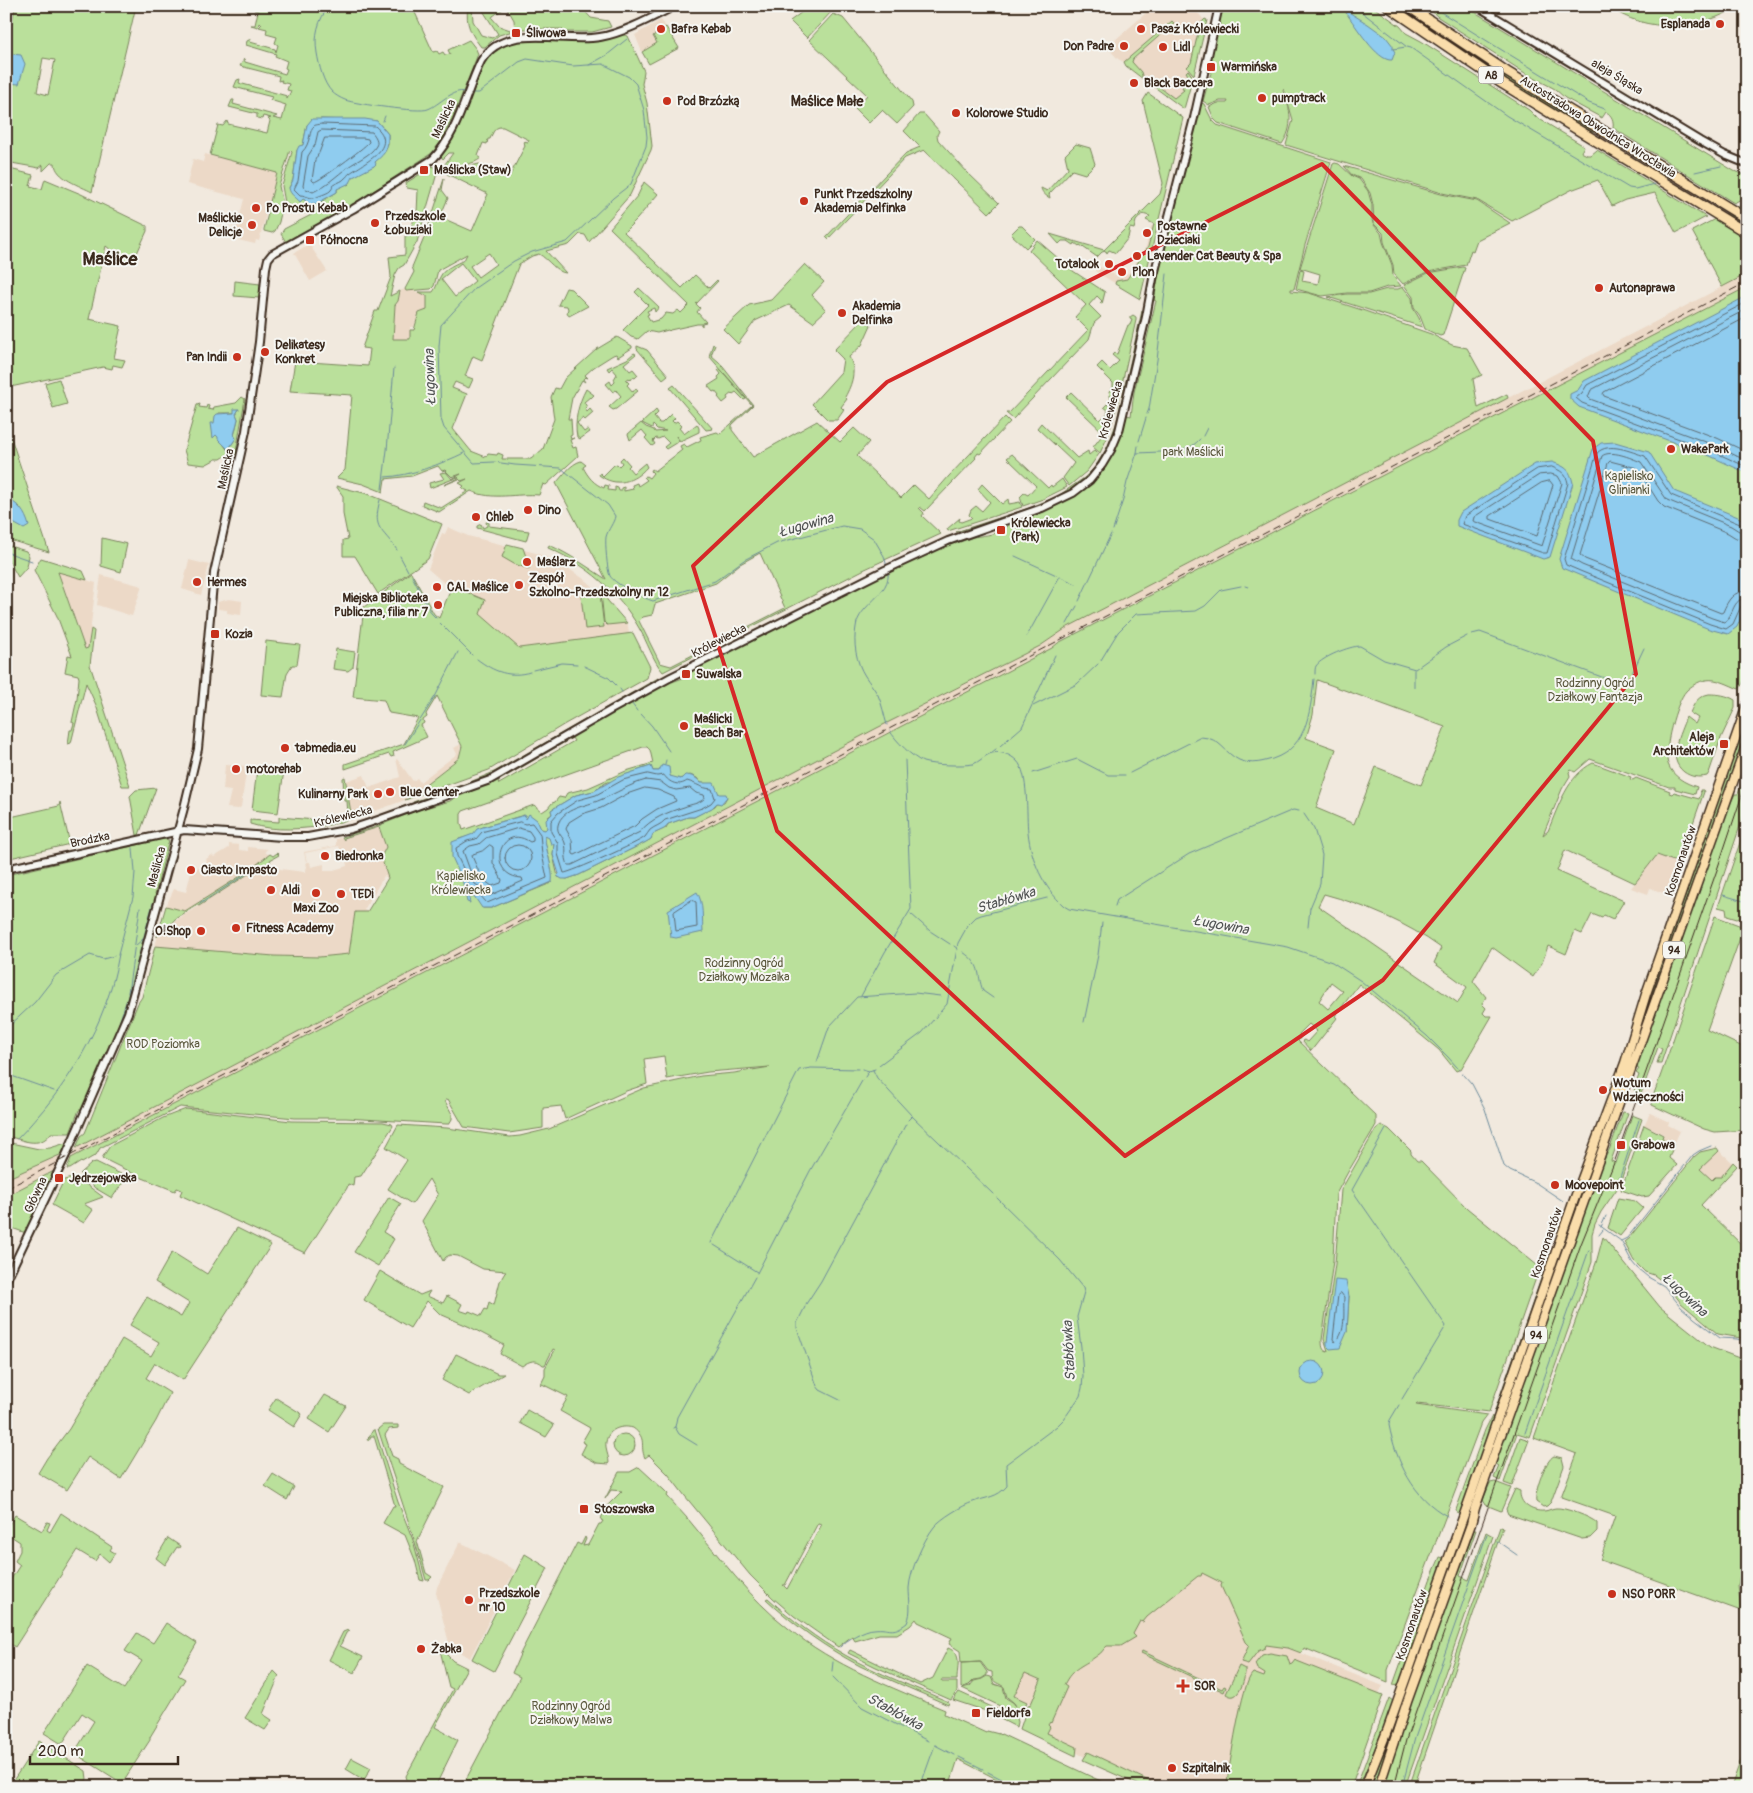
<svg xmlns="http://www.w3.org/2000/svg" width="1753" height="1793" font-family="Pangolin,sans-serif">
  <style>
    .built { fill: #ecd9c7; fill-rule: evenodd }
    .green { fill: #bae09b; stroke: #7a855c; fill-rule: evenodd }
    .water { fill: #8fccef; stroke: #6d8b9b }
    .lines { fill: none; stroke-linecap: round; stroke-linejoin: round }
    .shore { stroke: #5d6b72; stroke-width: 1 }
    .stream { stroke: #6d8b9b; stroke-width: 1 }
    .minor-casing { stroke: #3b2a1e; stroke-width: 10 }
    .major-casing { stroke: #3b2a1e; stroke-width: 11 }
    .highway-casing { stroke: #3b2a1e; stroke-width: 12 }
    .minor { stroke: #f6f6f2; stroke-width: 6 }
    .major { stroke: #faddab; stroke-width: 8 }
    .highway { stroke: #faddab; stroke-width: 9 }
    .tram { stroke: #3b2a1e; stroke-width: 1 }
    .rail { stroke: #3b2a1e; stroke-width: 1; stroke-dasharray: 8 4; stroke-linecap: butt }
    .marked { fill: none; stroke: #d62828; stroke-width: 4; stroke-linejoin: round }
    .poi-dot { fill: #c8321e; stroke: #f6f6f2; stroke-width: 2 }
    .labels { text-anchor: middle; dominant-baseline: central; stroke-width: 4; stroke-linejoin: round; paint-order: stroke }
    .shield { fill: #f6f6f2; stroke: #73675e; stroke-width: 1 }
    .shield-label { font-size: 11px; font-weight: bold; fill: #3b2a1e }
    .poi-label { font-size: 12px; font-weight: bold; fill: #3b2a1e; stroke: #f6f6f2; text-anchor: start }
    .street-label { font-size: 12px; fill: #3b2a1e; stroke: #f6f6f2 }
    .park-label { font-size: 12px; fill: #5b583d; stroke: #f6f6f2 }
    .neighbourhood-label { font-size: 14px; font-weight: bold; fill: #3b2a1e; stroke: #f6f6f2 }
    .water-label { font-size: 14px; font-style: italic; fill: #505252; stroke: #f6f6f2 }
    .district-label { font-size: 18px; font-weight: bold; fill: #3b2a1e; stroke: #f6f6f2 }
  </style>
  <rect width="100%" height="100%" fill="#f1e9de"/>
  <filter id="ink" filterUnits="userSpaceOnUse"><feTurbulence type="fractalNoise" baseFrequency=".02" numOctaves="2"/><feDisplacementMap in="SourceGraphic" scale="10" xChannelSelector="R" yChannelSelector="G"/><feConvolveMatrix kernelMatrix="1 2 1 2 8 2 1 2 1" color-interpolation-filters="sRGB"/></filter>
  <g filter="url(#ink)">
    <path class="built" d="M 1154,6 L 1192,6 L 1205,21 L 1184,108 L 1143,79 L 1127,60 L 1124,62 L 1118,59 L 1107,47 Z
      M 661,20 L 666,27 L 653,36 L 657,43 L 642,52 L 635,35 Z
      M 205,154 L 277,173 L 259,241 L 256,240 L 255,244 L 234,239 L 244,199 L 187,184 L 193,159 L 203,162 Z
      M 1151,226 L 1154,226 L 1148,247 L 1121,287 L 1095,271 L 1098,266 L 1117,276 L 1129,273 L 1146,247 Z
      M 309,244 L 327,271 L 310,281 L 294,253 Z
      M 1747,274 L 1747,287 L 1547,391 L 1155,592 L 1058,642 L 1052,648 L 71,1158 L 76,1148 L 876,728 L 1040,646 L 1067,627 Z
      M 405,289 L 407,291 L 413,290 L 427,296 L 427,311 L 419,313 L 414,327 L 410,327 L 410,339 L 393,339 L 395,305 L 398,301 L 400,291 Z
      M 448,527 L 468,536 L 536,553 L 560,563 L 587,581 L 608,600 L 628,625 L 629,634 L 519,648 L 480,614 L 439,619 L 451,589 L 428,569 L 442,533 L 445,534 Z
      M 189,560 L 209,565 L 201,595 L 182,589 Z
      M 58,571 L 96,583 L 88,649 L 85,649 Z
      M 101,575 L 142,586 L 132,616 L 97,605 Z
      M 229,599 L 242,601 L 241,615 L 227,613 L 227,610 L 218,609 L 218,602 Z
      M 461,744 L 459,758 L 405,800 L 375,811 L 373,807 L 351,814 L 346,781 L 364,775 L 369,788 L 400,777 L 396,759 L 397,759 L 413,781 L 417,778 L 420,782 L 457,754 L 454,748 Z
      M 225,765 L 247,766 L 241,807 L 238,809 L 227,808 L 231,791 L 223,790 Z
      M 379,827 L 386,847 L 381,857 L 388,878 L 384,876 L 364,910 L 367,912 L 355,912 L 350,954 L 319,957 L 274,956 L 155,946 L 161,926 L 167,928 L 170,924 L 258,868 L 255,867 L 185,911 L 166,906 L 174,889 L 186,892 L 191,872 L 207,862 L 206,859 L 212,855 L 214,857 L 229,848 L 229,844 L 239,845 L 239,850 L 248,851 L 248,847 L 268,849 L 265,851 L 266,853 L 273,856 L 277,853 L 279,855 L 270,860 L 272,868 L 305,872 L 307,867 L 304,852 L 336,846 L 336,839 L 342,837 L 343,839 ZM 339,846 L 342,860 L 346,860 L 347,866 L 330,871 L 324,871 L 324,864 L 311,867 L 310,862 L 307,862 L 305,853 Z
      M 1657,855 L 1678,862 L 1666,894 L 1650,888 L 1648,894 L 1631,888 Z
      M 1650,1113 L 1669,1122 L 1668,1125 L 1680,1131 L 1674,1144 L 1662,1138 L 1663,1134 L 1644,1125 Z
      M 1720,1151 L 1733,1163 L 1721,1177 L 1712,1180 L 1699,1168 Z
      M 62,1154 L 54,1171 L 6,1196 L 6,1179 Z
      M 460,1542 L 515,1570 L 470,1658 L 454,1649 L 449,1643 L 436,1593 L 437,1587 Z
      M 1214,1562 L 1250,1643 L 1288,1648 L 1383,1686 L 1379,1693 L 1383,1695 L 1351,1787 L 1147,1787 L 1042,1736 L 1067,1675 Z
      M 1025,1672 L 1041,1680 L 1031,1704 L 1014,1696 Z"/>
    <path class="green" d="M 15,6 L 136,6 L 92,192 C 81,186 55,178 55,163 L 51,163 L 43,171 L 43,165 L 39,168 L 6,162 L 6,54 ZM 43,58 L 55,60 L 48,95 L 37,92 Z
      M 255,6 L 412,6 L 433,52 L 437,51 L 439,54 L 443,52 L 445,55 L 450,54 L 448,50 L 469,40 L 476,49 L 478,54 L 453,117 L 442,140 L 432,153 L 361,199 L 308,231 L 286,242 L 281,234 L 284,229 L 315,213 L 303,213 L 285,203 L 282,186 L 292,152 L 290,150 L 279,186 L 283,204 L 279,222 L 275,231 L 272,233 L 264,231 L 264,229 L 270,206 L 269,206 L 277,173 L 210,155 L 218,125 L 223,126 L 227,121 L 228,124 L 267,133 L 270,121 L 268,119 L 271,118 L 263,116 L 262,119 L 257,118 L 257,114 L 229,107 L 232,100 L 234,100 L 233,104 L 277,116 L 273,118 L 282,120 L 286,105 L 270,100 L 272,97 L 234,87 L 237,80 L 240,79 L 239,83 L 287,96 L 287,99 L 291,91 L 287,90 L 289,84 L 281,82 L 282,80 L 278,81 L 279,76 L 240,66 L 244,59 L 245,62 L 285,74 L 287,69 L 285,68 L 287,61 L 275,56 L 276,54 L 246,45 L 247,41 L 251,39 L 250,42 L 275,49 L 276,52 L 278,45 L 275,43 L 277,37 L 266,34 L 267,29 L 259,27 L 262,24 L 259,23 L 258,27 L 251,25 L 255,25 L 258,11 L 254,10 ZM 321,119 L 377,121 L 388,134 L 388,144 L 375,162 L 374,166 L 361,171 L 350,179 L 350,183 L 348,185 L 346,184 L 337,188 L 337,192 L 317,204 L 303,199 L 289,188 L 293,180 L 297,150 L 303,145 L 307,125 Z
      M 472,6 L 473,21 L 481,35 L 492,38 L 498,34 L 480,6 L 503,6 L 503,9 L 493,16 L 492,18 L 499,26 L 513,31 L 499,35 L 485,47 L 481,47 C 471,34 465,24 468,7 Z
      M 506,6 L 543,6 L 542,11 L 545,6 L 580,6 L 591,18 L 608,21 L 611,27 L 592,32 L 562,32 L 562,29 L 523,29 L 515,31 L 514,20 Z
      M 810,6 L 828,6 L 832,11 L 807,38 L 790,21 Z
      M 1222,6 L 1372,6 L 1400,26 L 1406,33 L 1421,41 L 1529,110 L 1536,117 L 1584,146 L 1581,152 L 1587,155 L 1591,155 L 1597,150 L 1706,217 L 1676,233 L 1655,193 L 1625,200 L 1612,206 L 1598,180 L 1571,190 L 1512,221 L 1477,200 L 1442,193 L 1286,145 L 1293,120 L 1284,89 L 1283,91 C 1291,109 1294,127 1282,144 L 1218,123 L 1214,119 L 1209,107 L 1218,103 L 1227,103 L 1228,101 L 1220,101 L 1209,105 L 1203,101 L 1211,73 L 1211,55 Z
      M 1395,6 L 1401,6 L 1477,57 L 1594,130 L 1592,133 L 1495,73 Z
      M 1426,6 L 1465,6 L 1734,171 L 1747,176 L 1747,196 L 1734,203 L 1613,128 C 1614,121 1612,115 1606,112 L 1602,118 L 1565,98 L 1555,89 L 1525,73 L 1438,17 Z
      M 1608,6 L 1738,6 C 1701,31 1645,34 1608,6 Z
      M 833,14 L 843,18 L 912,102 L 913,107 L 897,124 L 882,110 L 869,123 L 855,109 L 867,95 L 809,40 Z
      M 1205,19 L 1207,20 L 1194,75 L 1187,67 L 1191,63 L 1200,24 Z
      M 1172,21 L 1174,23 L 1133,59 L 1132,62 L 1141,72 L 1143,79 L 1126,66 L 1124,62 Z
      M 666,27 L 679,48 L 649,64 L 642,52 L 657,43 L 653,36 Z
      M 619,33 L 628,36 L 644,71 L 642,84 L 647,103 L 652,146 L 651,150 L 630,195 L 589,242 L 585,235 L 580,234 L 569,245 L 546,251 L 566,273 C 557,273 548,259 539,254 L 532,256 L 519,264 L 482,360 L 473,356 L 465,376 L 473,379 L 469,388 L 455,382 L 452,388 L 467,394 L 453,429 L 471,451 L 486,457 L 488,454 L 497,455 L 498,453 L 503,455 L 502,459 L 531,459 L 543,449 L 554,419 L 551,397 L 555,388 L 559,389 L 565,378 L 597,349 L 617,337 L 632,346 L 632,348 L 618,357 L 616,354 L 613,355 L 594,367 L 585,375 L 588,378 L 585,377 L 583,379 L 585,382 L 582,380 L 572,398 L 568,419 L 571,419 L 572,435 L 570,436 L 571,439 L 574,438 L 570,440 L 573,448 L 576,447 L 578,456 L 546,485 L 543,484 L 539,495 C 516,493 493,501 471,491 L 439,512 L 422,505 L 423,501 L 441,508 L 468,491 L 462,488 L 464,486 L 459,483 L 467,479 L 461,481 L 459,479 L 444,485 L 459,478 L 458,477 L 430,488 L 429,483 L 444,479 L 440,473 L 446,472 L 452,479 L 461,474 L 452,477 L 445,470 L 442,471 L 438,466 L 412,476 L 385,479 L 383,492 L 363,484 L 337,478 L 345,470 L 352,395 L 290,391 L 295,361 L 368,366 L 370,349 L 362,348 L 375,311 L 378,311 L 391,277 L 389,257 L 405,255 L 405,236 L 407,236 L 417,213 L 418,190 L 407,188 L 406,183 L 433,166 L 438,170 L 417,242 L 404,265 L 399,268 L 395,275 L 390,296 L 400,291 L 398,301 L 395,305 L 393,339 L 410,339 L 410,330 L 414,330 L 419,313 L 427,310 L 427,296 L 419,292 L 433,292 C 437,287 437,282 440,277 C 444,268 456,264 464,260 L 467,254 L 438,270 L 434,286 L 431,289 L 406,291 L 405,289 L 414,272 L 412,267 L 427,231 L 444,179 L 442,190 L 448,198 L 440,217 L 472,231 L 488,194 L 447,174 L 446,172 L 448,168 L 467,167 L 479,164 L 509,177 L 525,146 L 524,141 L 528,142 L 529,140 L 503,127 C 495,126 493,132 490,139 L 488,139 L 487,144 L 483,143 L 478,156 L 481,158 C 473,165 459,166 448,165 L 445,164 L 453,153 L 449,153 L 443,159 L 440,155 L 481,65 C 484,61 487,56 490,53 C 511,34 547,44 573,41 C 589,40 604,36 619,33 ZM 489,253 L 496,264 L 478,277 L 470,266 ZM 461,263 L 475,281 L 455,297 L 441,279 Z
      M 1188,70 L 1193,77 L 1184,109 L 1153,86 L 1154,83 L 1174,98 L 1184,90 L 1182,87 L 1186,84 L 1186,78 L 1188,75 L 1186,72 Z
      M 1148,93 L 1183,118 L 1140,299 L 1115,284 L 1116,281 L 1127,279 L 1148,247 L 1154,224 L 1146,220 L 1150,216 L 1142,214 L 1136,221 L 1134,229 L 1130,228 L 1128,238 L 1116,253 L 1109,250 L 1107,253 L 1106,251 L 1102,252 L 1097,257 L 1080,245 L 1079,246 L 1075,243 L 1074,245 L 1068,241 L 1062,241 L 1059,244 L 1050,234 L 1104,250 L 1160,194 L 1163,183 L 1143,101 Z
      M 1201,103 L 1204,104 L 1212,120 L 1217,125 L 1331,162 L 1305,245 L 1294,289 L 1291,289 L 1291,291 L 1309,293 L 1362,310 L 1431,334 L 1452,345 L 1467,348 L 1482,375 L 1473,379 L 1478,408 L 1507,394 L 1508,398 L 1068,627 L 1040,646 L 877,728 L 76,1148 L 81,1136 L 85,1133 L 138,1003 L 142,997 L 155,946 L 274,956 L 319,957 L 349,954 L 355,912 L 367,912 L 388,878 L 381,857 L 386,847 L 379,827 L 344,838 L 344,840 L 342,837 L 373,828 L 418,810 L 450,801 L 461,793 L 491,783 L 623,706 L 671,681 L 672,682 L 683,678 L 690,671 L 886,573 L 887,575 L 891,572 L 891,570 L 954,543 L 955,544 C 961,542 967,539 973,537 C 980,536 990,535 995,533 C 1003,530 1009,524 1017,521 C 1079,497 1108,483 1127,415 L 1131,416 L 1134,392 L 1156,301 L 1154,300 C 1165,233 1186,169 1201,103 ZM 572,738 L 574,741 L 499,784 L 498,781 ZM 643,747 L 647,747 L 650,750 L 653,763 L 626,771 L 588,788 L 567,793 L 564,798 L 559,797 L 555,802 L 552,803 L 548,808 L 542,812 L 534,805 L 463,830 L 461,823 L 461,814 L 463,811 ZM 651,766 L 653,771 L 659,771 L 662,768 L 668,769 L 670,776 C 678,780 682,779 690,775 L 697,778 L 701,783 L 712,784 L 719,794 L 727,797 L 724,802 L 717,803 L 715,806 L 694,817 L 688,817 L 668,824 L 666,828 L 653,834 L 651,839 L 644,843 L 579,875 L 567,879 L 558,877 L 553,855 L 554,843 L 547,836 L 544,836 C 546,849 554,872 551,883 L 491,908 L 483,908 L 479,901 L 459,839 L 473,835 L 483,827 L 524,815 L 526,819 L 528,817 L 534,818 L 541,829 L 545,830 L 547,829 L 548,817 L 552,814 L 551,810 L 576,795 L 594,791 L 607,782 L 612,782 L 622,776 Z
      M 919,114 L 924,114 L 939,131 L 937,135 L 938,140 L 968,173 L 999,203 L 989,213 L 924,150 L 905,158 L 828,239 L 826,237 L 906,153 L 920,147 L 904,131 Z
      M 1076,144 L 1090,148 L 1095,164 L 1085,174 L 1072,170 L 1049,194 L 1050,198 C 1046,196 1042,193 1041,188 L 1047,191 L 1068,168 L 1065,155 Z
      M 1335,163 L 1339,164 L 1352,176 L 1359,179 L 1368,191 L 1372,205 L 1372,219 L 1373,224 L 1381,233 L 1383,242 L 1392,265 L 1393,276 L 1401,286 L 1387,287 L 1369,293 L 1347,293 L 1322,296 L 1296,289 L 1300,270 L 1304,271 L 1302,281 L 1318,284 L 1320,274 L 1300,268 L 1333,164 Z
      M 1344,166 L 1441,194 L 1477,201 L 1510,223 L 1477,240 L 1473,251 L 1471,250 L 1466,265 L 1428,272 L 1403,284 L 1394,274 L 1393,265 L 1384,242 L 1383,233 L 1374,224 L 1373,205 L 1370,193 L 1361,179 L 1352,175 Z
      M 6,168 L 33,175 L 30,186 L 42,189 L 45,179 L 81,194 L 147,226 L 147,231 L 133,262 L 126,262 L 106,246 L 89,319 L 121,326 L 114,358 L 125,360 L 122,367 L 113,365 L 112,369 L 103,367 L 6,388 Z
      M 644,182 L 658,194 L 637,219 L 624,232 L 682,288 L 695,275 L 709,288 L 717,280 L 718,281 L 696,304 L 700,308 L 697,312 L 706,322 L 702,323 L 702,326 L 701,324 L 697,324 L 670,330 L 669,331 L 668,330 L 657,333 L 647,331 L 638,339 L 631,337 L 623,330 L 648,305 L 635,292 L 639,288 L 659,307 L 655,312 L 654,308 L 647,311 L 649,314 L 647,315 L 651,322 L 661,319 L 666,313 L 673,314 L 678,310 L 681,313 L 689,305 L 610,228 L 638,195 Z
      M 1742,205 L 1745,205 L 1747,209 L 1747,274 L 1722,287 L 1692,231 Z
      M 1019,226 L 1022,226 L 1035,239 L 1026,248 L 1011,234 Z
      M 1037,240 L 1073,271 L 1105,292 L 1102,304 L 1100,303 L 1102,301 L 1097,296 L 1089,305 L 1101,317 L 1094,323 L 1089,339 L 1013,419 L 1006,413 L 1009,413 L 1088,330 L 1075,317 L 1086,305 L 1029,250 Z
      M 805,264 L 824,282 L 812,295 L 826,310 L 813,322 L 789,305 L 755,321 L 738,344 L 723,329 L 749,305 L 771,300 Z
      M 1463,267 L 1465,268 L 1443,335 L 1440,336 L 1425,329 L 1420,316 L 1414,308 L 1413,297 L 1404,285 L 1428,273 Z
      M 235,281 L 260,284 L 259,298 L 234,296 Z
      M 1403,287 L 1412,298 L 1413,308 L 1419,318 L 1422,327 L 1328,297 L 1347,294 L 1369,294 L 1387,289 L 1398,289 Z
      M 1747,287 L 1747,650 L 1742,664 L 1747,666 C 1747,676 1745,681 1739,689 C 1729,685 1717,678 1706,680 C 1699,681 1691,686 1686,691 C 1676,702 1663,750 1668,764 C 1673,777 1685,783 1697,787 L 1695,794 L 1675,789 L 1675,787 L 1669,787 L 1590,759 L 1575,772 L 1571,770 L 1569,772 L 1570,776 L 1562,789 L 1543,835 L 1548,831 C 1558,807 1568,775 1593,763 L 1631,777 L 1630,779 L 1633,780 L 1636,778 L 1670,791 L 1669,793 L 1672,794 L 1674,792 L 1699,799 L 1701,793 L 1700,790 L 1703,790 L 1704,792 L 1679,863 L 1657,855 L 1635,883 L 1565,850 L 1557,871 L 1624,901 L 1613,919 L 1604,915 L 1602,918 L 1592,914 L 1582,934 L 1575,931 L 1566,954 L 1548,946 L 1542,963 L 1533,977 L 1492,947 L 1473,981 L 1486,997 L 1482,1004 L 1486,1008 L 1483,1013 L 1486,1016 L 1492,1016 L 1461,1069 L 1456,1071 L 1439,1050 L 1359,984 L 1335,1016 L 1337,1018 L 1311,1051 L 1302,1041 L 1304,1040 L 1307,1042 L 1317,1031 L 1309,1024 L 1299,1034 L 1301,1037 L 1298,1041 L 1376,1116 L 1376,1125 L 1348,1172 L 1336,1194 L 1333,1261 L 1322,1340 C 1322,1345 1322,1351 1328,1352 L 1324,1339 L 1335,1264 L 1341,1190 L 1376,1129 L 1381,1125 L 1389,1129 L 1411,1151 L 1411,1154 L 1417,1161 L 1421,1161 L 1467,1208 L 1538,1266 L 1536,1278 L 1489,1412 L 1417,1404 L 1416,1405 L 1487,1415 L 1481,1423 C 1450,1506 1418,1587 1388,1670 L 1388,1682 L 1304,1648 L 1301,1653 L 1288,1648 L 1266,1645 L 1265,1648 L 1258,1651 L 1248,1664 L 1241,1662 L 1249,1645 L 1246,1642 L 1221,1586 L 1222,1583 L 1202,1573 L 1201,1576 L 1198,1576 L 1147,1617 L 1143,1622 L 1140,1621 L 1133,1634 L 1136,1637 L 1121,1646 L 1107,1646 C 1103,1649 1102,1653 1098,1655 C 1084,1666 1072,1667 1064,1685 L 1067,1687 L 1051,1723 L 1050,1722 L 1048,1725 L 1050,1727 L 1047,1733 L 1077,1747 L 1076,1756 L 1020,1729 L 1028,1705 L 1031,1704 L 1041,1680 L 1025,1673 L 1014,1696 L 1027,1702 L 1021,1715 L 1014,1703 L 1007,1697 L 1004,1687 C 996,1681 992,1684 992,1672 L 988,1671 L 981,1662 L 961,1663 L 960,1651 L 949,1644 L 952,1638 L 918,1622 L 916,1619 L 910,1626 L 897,1634 L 879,1634 L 855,1641 L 852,1636 L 838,1647 L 794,1616 L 773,1598 L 750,1575 L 685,1496 L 668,1474 L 649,1455 L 645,1458 C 639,1445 648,1439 633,1428 C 619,1424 604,1431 606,1448 C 607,1454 609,1457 609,1464 L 597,1463 L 581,1454 L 586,1444 L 582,1442 L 590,1428 L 560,1411 L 568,1397 L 542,1384 L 540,1386 L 545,1376 L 545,1368 L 555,1350 L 553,1349 L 545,1365 L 543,1365 C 536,1358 529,1361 522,1366 L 500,1354 L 504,1345 L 470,1327 L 440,1314 L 427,1301 L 410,1328 L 364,1300 L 380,1271 L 420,1295 L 430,1291 L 427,1296 L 443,1303 L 447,1296 L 462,1304 L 459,1310 L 468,1313 L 469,1311 L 481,1316 L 485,1309 L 487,1310 L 489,1302 L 494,1305 L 500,1281 L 506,1271 L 483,1269 L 458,1256 L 450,1255 L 446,1257 L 443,1261 L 422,1221 L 438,1195 L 429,1179 L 412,1204 L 388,1189 L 407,1160 L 386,1147 L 398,1125 L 447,1128 L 510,1137 L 520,1136 L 549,1129 L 644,1088 L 701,1076 L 734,1073 L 770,1067 L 708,1072 L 667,1079 L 664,1056 L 644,1059 L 647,1084 L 626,1091 L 565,1119 L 561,1106 L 543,1108 L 543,1128 L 509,1133 L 464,1127 L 448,1099 L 445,1101 L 452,1114 L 452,1119 L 449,1124 L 446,1124 L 346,1118 L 295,1118 L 180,1107 L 100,1148 L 96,1155 L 82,1163 L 81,1162 L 70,1169 L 67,1169 L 71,1158 L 1052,648 L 1058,643 ZM 1317,680 L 1445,727 L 1421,785 L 1376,767 L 1354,824 L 1316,808 L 1336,749 L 1306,738 L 1313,715 ZM 1324,894 C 1365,905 1407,923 1441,948 L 1434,963 L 1467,987 L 1458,1003 L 1318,906 ZM 1331,982 L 1343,991 L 1328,1009 L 1319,1001 ZM 1349,1296 L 1347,1332 L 1327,1342 L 1329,1333 ZM 818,1523 L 822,1524 L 787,1589 L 783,1585 L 785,1585 Z
      M 566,288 L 571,289 L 588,306 L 569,316 L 567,312 L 568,309 L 567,306 L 558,305 Z
      M 1142,311 L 1143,317 C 1138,339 1133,361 1128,384 C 1118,426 1108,469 1067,493 C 1033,513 993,520 956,532 L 1029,508 L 1058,496 L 1084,478 L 1095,467 L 1108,446 L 1116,424 Z
      M 1133,315 L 1136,317 L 1136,320 L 1117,407 L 1112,405 L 1109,391 L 1113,388 L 1113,383 L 1097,367 L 1102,362 L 1110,370 L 1119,361 L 1112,355 L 1114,353 L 1117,354 L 1128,325 L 1130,325 L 1132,320 L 1130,319 L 1130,317 Z
      M 864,319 L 871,325 L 862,345 L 849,357 C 857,370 852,384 845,397 L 847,399 L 841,407 L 844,410 L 837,420 L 828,420 L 812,404 L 841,372 L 843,359 L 834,350 Z
      M 713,344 L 715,345 L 711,355 L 719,362 L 753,405 L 732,425 L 732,430 L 753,457 L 817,421 L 840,442 L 854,428 L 869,442 L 857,456 L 901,498 L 914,485 L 929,499 L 949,476 L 1005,417 L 1010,422 L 980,454 L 978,453 L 975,457 L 976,458 L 925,511 L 920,507 L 919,508 L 924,513 L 922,516 L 941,534 L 863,570 L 663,672 C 653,661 647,641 639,628 C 619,592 586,564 548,548 L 549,545 C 570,554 587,567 606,579 L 556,483 C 563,476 570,464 581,461 L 586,465 L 583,467 C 588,477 594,484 604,488 L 605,485 L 609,486 L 608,490 L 615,491 L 615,487 L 618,488 L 619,491 L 621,491 L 621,488 L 624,487 L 624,491 L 633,489 L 632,485 L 637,483 L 638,486 L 647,480 L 644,477 L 646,476 L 649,478 L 653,473 L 651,471 L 652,469 L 655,471 L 682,450 L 680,446 L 684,444 L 687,447 L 701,440 L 700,437 L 717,432 L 720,434 L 752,405 L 709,356 ZM 760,553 L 785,608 L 671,666 L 660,663 L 639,621 L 643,617 L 652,615 L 655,604 L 716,583 L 740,564 Z
      M 637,346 L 647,350 L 668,375 L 663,379 L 637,349 Z
      M 634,353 L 636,354 L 624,364 L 630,371 L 633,369 L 638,375 L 635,378 L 633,377 L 631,380 L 629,378 L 626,380 L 629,383 L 627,385 L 633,392 L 636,388 L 638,391 L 616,409 L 613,410 L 609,407 L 621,396 L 616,390 L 613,392 L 606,384 L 610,381 L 612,385 L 615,382 L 614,379 L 617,374 L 612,368 L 609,371 L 607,368 L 627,359 Z
      M 720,369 L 746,399 L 744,400 L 736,392 L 733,394 L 732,393 L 727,397 L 728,399 L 723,403 L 718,397 L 719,396 L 715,391 L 713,392 L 708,386 L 719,379 L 718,377 L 721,374 L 718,370 Z
      M 59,379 L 67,404 L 53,408 L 45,383 Z
      M 674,385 L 713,429 L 706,430 L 670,388 Z
      M 586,389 L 594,395 L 591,398 L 590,397 L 584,402 L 587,407 L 585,409 L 587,412 L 590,409 L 593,413 L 585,420 L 583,418 L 577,423 L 584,432 L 588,429 L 590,432 L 580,439 L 577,437 C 574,421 578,404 586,389 Z
      M 1071,392 L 1100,420 L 1107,414 L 1108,410 L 1104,407 L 1107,404 L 1111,408 L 1116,409 L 1108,436 L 1100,453 L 1093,447 L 1104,433 L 1066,397 Z
      M 242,397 L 245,399 L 233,470 L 234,460 L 227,455 L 221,459 L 216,459 L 205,465 L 188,463 L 184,450 L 197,405 L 200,404 L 199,407 L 206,408 L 207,405 L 209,406 L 208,409 L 213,410 L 214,407 L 236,403 ZM 239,409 L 236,414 L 238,419 L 234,436 L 236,438 L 230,447 L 229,452 L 218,437 L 216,435 L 213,437 L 214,423 L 219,413 L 234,413 Z
      M 656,410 L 658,413 L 654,417 L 659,423 L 662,423 L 671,414 L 675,418 L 672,421 L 674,423 L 677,421 L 682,426 L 679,428 L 684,434 L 697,424 L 699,428 L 699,432 L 680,441 L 676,436 L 679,441 L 666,449 L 664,447 L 669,443 L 663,437 L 658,439 L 656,438 L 653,441 L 655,444 L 652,446 L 645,438 L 647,436 L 642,430 L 630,440 L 628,434 L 641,423 L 646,427 L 654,430 L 655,432 L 666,431 L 657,429 L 653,425 L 652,428 L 642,423 Z
      M 6,423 L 49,552 L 6,539 L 6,519 L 9,521 L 20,507 L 6,498 Z
      M 1041,423 L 1077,458 L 1088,451 L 1089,455 L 1095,450 L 1099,454 L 1087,471 L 1069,486 L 1063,478 L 1074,463 L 1037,428 Z
      M 1012,454 L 1048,488 L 1051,485 L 1052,487 L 1062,479 L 1067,487 L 1043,499 L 1023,506 L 1020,497 L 1024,493 L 1028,495 L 1036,486 L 1007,458 Z
      M 623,457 L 630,465 L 628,467 L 633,473 L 645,463 L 647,467 C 634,482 616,488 599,475 L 600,473 L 603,476 L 614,465 L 617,464 L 619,466 L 622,463 L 620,460 Z
      M 982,484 L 1002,504 L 1008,499 L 1009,504 L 1020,502 L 1022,507 L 948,531 L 947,529 L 960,518 L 959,521 L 961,522 L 972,518 L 969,515 L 971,510 L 976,506 L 982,511 L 990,502 L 978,489 Z
      M 336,486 L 368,494 L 442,524 L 428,559 L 378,594 L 355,556 L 343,556 L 343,540 L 348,539 L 343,514 L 343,496 Z
      M 489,522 L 489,526 L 529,531 L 526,541 L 477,528 L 477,526 L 481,524 L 483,528 L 487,526 L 486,522 Z
      M 102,538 L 127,544 L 121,572 L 101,566 Z
      M 507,544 L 523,548 L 529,565 L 529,569 L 514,564 L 502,557 Z
      M 6,545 L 26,551 L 29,556 L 27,567 L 18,577 L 6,556 Z
      M 41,558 L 83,571 L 87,580 L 58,572 L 85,649 L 88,648 L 91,629 L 94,631 L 90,665 L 130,786 L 122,786 L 96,705 L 86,683 L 71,743 L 68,744 L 70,730 L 72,730 L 74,723 L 72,722 L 77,699 L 79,678 L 78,675 L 65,672 L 68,655 L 72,656 L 57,616 L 34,570 Z
      M 411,572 L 434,614 L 439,618 L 452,586 L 485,600 L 480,614 L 519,648 L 633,633 L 650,667 L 647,678 L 565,724 L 489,770 L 405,800 L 459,758 L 462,746 L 437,696 L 426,714 L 427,717 L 423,720 L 424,723 L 421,725 L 427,737 L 393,752 L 394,756 L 391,757 L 389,754 L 345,769 L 345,764 L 404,744 L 418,718 L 389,713 L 384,700 L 353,697 L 364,607 Z
      M 601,593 L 627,623 L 607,625 L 604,622 Z
      M 600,594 L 604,627 L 585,629 L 581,596 Z
      M 266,641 L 300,645 L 297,665 L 292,665 L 287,673 L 283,697 L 261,695 Z
      M 336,649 L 355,652 L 353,667 L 348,671 L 333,669 Z
      M 658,678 L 655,682 L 638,690 L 495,774 L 478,782 L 414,804 L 413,802 L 470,782 L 494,772 Z
      M 1709,694 C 1718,694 1727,695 1735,700 L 1735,708 L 1721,738 L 1709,773 L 1707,776 C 1698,778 1691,777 1684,772 C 1666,758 1680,734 1686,717 L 1695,724 L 1698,718 L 1690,713 C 1694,703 1698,696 1709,694 Z
      M 1747,718 C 1747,734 1737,756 1733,774 L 1624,1078 L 1636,1044 L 1651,990 Z
      M 257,769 L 273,771 L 274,769 L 284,770 L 278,813 L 252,810 Z
      M 345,777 L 351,813 L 371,808 L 372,812 L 334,824 L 334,821 L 341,814 L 348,815 L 347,801 L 344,801 L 344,798 L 343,778 Z
      M 1743,780 L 1747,781 L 1747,802 L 1744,810 L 1745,811 L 1661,1063 L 1657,1063 L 1662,1049 L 1658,1047 L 1641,1094 L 1637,1094 L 1634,1089 L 1639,1075 L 1636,1073 L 1639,1069 L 1637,1068 L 1638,1061 L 1726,812 L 1735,794 L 1738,794 Z
      M 156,788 L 139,835 L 137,835 L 130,796 L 136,790 Z
      M 60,802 L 70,844 L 6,859 L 6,818 L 59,806 Z
      M 279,817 L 328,821 L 333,821 L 333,824 L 329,825 C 305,829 274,832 250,824 L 250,820 L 279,822 Z
      M 1747,822 L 1747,906 L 1742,917 L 1737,919 L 1727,916 L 1726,909 L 1718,907 Z
      M 163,839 L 169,840 L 155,894 L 157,895 L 127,1008 L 83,1110 L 79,1110 L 70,1133 L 51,1133 C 39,1150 22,1139 6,1136 L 6,875 Z
      M 277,853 L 279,855 L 270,860 L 271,868 L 259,867 L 199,906 L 197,905 L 175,919 L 167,928 L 161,927 L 157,937 L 166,906 L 185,911 L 247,872 L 270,854 L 273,856 Z
      M 1715,916 L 1744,927 L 1707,1030 L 1747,1049 L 1747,1130 L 1715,1132 L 1704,1129 L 1652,1105 L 1651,1102 L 1669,1052 Z
      M 1611,1108 L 1613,1108 L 1594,1168 L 1579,1206 L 1489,1462 L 1500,1418 Z
      M 186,1109 L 291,1121 L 383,1122 L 392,1124 L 393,1126 L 361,1176 L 354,1177 L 353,1186 L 348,1184 L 347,1188 L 305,1253 L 180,1195 L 182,1190 L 177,1188 L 175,1191 L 140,1177 L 102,1158 L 110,1146 L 163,1118 Z
      M 1623,1112 L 1628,1113 L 1611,1161 L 1616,1163 L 1632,1115 L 1642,1119 L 1619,1186 L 1601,1212 L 1595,1224 L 1592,1234 L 1592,1262 L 1530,1437 L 1517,1433 L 1500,1481 L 1494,1478 L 1499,1466 L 1496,1464 L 1498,1454 L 1599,1170 L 1610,1148 Z
      M 1644,1125 L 1663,1135 L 1662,1138 L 1674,1144 L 1669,1158 L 1677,1165 L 1649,1196 L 1642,1197 L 1621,1190 Z
      M 6,1142 L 39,1149 L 50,1148 L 66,1143 L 62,1154 L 6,1179 Z
      M 1717,1148 L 1719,1151 L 1700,1169 L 1712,1180 L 1715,1177 L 1721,1177 L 1733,1162 L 1737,1166 L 1701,1205 L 1747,1250 L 1747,1339 L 1718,1334 L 1681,1303 L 1667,1285 L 1654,1275 L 1645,1272 L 1634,1261 L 1624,1242 L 1629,1238 L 1694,1157 L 1700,1152 Z
      M 96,1162 L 127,1177 L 112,1198 L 95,1188 L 80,1174 L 92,1163 Z
      M 59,1165 L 26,1233 L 6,1226 L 6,1196 L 54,1171 Z
      M 76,1177 L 103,1197 L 84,1204 L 93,1210 L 84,1223 L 52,1205 L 64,1180 Z
      M 389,1197 L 401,1204 L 383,1232 L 394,1239 L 378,1266 L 354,1252 Z
      M 1618,1198 L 1635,1201 L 1643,1208 L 1620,1236 L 1608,1228 Z
      M 237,1228 L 271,1245 L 183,1380 L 155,1363 L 146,1378 L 170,1393 L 156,1421 L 121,1479 L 88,1457 L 67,1490 L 38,1473 L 47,1458 L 69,1429 L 122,1339 L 151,1356 L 159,1342 L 130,1325 L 147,1297 L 181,1317 L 189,1303 L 155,1282 L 172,1252 L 207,1274 Z
      M 1603,1237 L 1660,1307 L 1710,1347 L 1747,1361 L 1747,1411 L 1744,1417 L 1747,1419 L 1747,1530 L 1738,1586 L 1741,1611 L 1600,1560 L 1615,1516 L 1561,1497 L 1577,1454 L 1534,1438 L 1596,1263 Z
      M 1543,1273 L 1544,1277 L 1497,1411 L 1494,1413 Z
      M 456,1354 L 498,1374 L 504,1374 L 469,1395 L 442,1380 Z
      M 325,1395 L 346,1406 L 329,1432 L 309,1419 Z
      M 276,1398 L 302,1414 L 294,1427 L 268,1410 Z
      M 527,1410 L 554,1425 L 546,1437 L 520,1423 Z
      M 1492,1416 L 1493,1420 L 1460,1515 L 1457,1513 L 1456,1510 L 1485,1430 Z
      M 383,1425 L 398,1425 L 398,1428 L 389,1429 L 385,1435 L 392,1456 L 398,1459 L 399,1464 L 444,1487 L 417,1541 L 426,1573 L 432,1577 L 429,1580 L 426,1580 C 412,1529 394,1479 378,1429 Z
      M 373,1430 L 375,1430 L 398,1502 L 413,1540 L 424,1581 L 420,1580 L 415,1560 L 405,1535 L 383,1523 L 393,1506 L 395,1506 L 374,1436 L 371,1436 L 369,1440 L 367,1440 Z
      M613 1445a11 11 0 1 1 22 0a11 11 0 1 1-22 0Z
      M 1520,1437 L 1529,1440 L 1512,1486 L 1504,1483 Z
      M 1554,1456 L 1562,1458 L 1564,1466 L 1551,1502 L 1547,1506 L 1543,1507 L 1536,1502 C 1534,1493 1545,1460 1554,1456 Z
      M 639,1467 L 664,1490 L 668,1494 L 667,1496 L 687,1518 L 687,1520 L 688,1519 C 719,1556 749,1598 788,1628 C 834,1666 891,1687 945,1710 L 944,1714 L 986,1733 L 987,1731 L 999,1734 L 1000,1735 L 1001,1734 L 1113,1787 L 1012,1787 L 958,1759 L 949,1787 L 462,1787 L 520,1677 L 512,1673 L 521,1652 L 577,1543 L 581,1545 L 585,1537 L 586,1539 L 583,1546 L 588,1545 L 599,1524 L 601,1524 L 603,1521 L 601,1520 L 604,1509 L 622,1491 L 611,1490 L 605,1499 L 619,1472 L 630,1472 Z
      M 273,1474 L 294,1487 L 287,1500 L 265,1486 Z
      M 1495,1482 L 1511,1488 L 1501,1511 L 1486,1505 L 1483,1500 L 1490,1483 Z
      M 1515,1489 L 1520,1491 C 1519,1504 1532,1512 1544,1511 C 1548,1511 1552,1508 1556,1508 C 1564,1507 1591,1517 1597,1523 L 1597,1531 L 1590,1538 L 1582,1539 L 1508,1514 L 1506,1509 Z
      M 61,1513 L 112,1547 L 110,1550 L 115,1553 L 109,1562 L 100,1554 L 95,1561 L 77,1550 L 15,1647 L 6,1641 L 6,1601 L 9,1597 L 6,1597 L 6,1587 L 20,1565 L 15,1561 L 20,1551 L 20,1542 L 6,1533 L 6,1530 L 15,1515 L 42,1531 L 47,1522 L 50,1523 L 47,1530 L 50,1532 Z
      M 1463,1524 L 1466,1525 L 1406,1696 L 1404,1697 Z
      M 1502,1526 L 1503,1527 L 1414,1787 L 1409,1787 L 1500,1527 Z
      M 1474,1530 L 1476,1530 L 1460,1576 L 1469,1580 L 1486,1532 L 1493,1536 L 1405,1787 L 1382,1787 L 1451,1586 L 1462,1564 Z
      M 168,1538 L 180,1546 L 179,1548 L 177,1547 L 165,1565 L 156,1558 Z
      M 525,1554 L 548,1568 L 494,1671 L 472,1659 Z
      M 1440,1557 L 1444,1558 L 1443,1562 L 1399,1686 L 1393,1685 L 1430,1580 Z
      M 768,1598 C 792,1620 817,1639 845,1655 C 878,1674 914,1687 949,1702 L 948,1705 C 919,1692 889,1680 860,1666 C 826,1648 795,1626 766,1599 Z
      M 166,1623 L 197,1643 L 178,1675 L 185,1679 L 150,1737 L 150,1740 L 122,1783 L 74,1753 L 94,1721 L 82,1713 L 62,1744 L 44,1733 L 87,1666 L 124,1689 L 142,1661 L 125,1651 L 137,1633 L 153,1643 Z
      M 348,1630 L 350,1631 L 346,1633 L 340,1646 L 363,1657 L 354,1673 L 329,1660 L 343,1632 Z
      M 948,1648 C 963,1654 957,1666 957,1680 L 941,1680 L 942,1682 L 957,1682 L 957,1691 L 951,1700 L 876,1667 L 848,1653 L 850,1650 L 920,1684 L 933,1678 Z
      M 441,1649 L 453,1661 L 467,1668 L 435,1727 L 458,1740 L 435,1787 L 409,1787 L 406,1776 L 453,1689 L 449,1687 L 440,1650 Z
      M 1142,1651 L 1222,1689 L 1224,1686 L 1226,1687 L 1224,1692 L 1141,1653 Z
      M 1270,1653 L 1287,1656 L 1290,1665 L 1293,1664 L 1296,1660 L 1297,1661 L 1383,1695 L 1351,1787 L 1226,1787 C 1230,1767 1241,1683 1253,1673 L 1264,1677 L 1265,1674 L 1257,1669 L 1255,1664 L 1262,1655 Z
      M 980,1662 L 987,1672 L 987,1675 L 981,1679 L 974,1680 L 969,1685 L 961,1688 L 961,1663 Z
      M 1239,1666 L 1245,1669 C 1246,1675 1241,1694 1234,1696 C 1231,1697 1228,1695 1226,1694 Z
      M 274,1671 L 279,1676 L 263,1714 L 272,1720 L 265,1730 L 245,1718 Z
      M 987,1676 L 991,1677 L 994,1684 L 1003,1687 L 1006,1698 L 1014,1703 L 1021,1716 L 962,1688 L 970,1686 L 974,1681 L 982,1679 Z
      M 959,1692 L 1016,1718 L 1017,1722 L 1016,1727 L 983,1710 L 953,1700 Z
      M 1389,1698 L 1394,1702 L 1359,1787 L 1356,1787 Z
      M 1402,1704 L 1403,1707 L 1376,1787 L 1371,1787 L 1399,1706 Z
      M 39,1741 L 86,1771 L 87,1779 L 82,1787 L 9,1787 Z
      M 1747,1743 L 1747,1787 L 1731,1787 Z
      M 1088,1752 L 1153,1783 L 1152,1787 L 1144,1787 L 1083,1760 Z
      M 352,1758 L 371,1768 L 364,1780 L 346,1769 Z"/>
    <path class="water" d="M 1347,11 L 1368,24 L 1386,37 L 1393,46 L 1393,49 L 1395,52 L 1392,60 C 1377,62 1355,24 1346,13 Z
      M 11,54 L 21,55 L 25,64 L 19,84 L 7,83 L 10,75 L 11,57 L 9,55 Z
      M 312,119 L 365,119 L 377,121 L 388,134 C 388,149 387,152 375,162 L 376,164 L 374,166 L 353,177 L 350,183 L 337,189 L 337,192 L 316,204 L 313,203 L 311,205 L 307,204 L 305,200 L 303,199 L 300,202 C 296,197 290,195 289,188 L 293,180 L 297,150 L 299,146 L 303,145 L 307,125 Z
      M 1747,296 L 1747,473 L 1710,456 L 1579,407 L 1570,399 L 1570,394 L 1578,390 L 1584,381 Z
      M 234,409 L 239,409 L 236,414 L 238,419 L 234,435 L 236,438 L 230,447 L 231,452 L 229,453 L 227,448 L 218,439 L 218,437 L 216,435 L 213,438 L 211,423 L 214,423 L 215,416 L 217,414 L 234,413 Z
      M 1615,442 L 1649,452 L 1674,491 L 1738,517 L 1747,522 L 1747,604 L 1737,627 L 1728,634 L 1709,629 L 1562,568 L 1559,559 L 1593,449 L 1601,443 Z
      M 1552,462 C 1566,467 1570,469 1573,483 L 1550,557 L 1543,559 L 1457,526 L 1457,520 L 1461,512 L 1535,464 Z
      M 6,498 C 19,504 25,512 29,526 L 24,529 L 6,519 Z
      M 662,765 L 669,767 L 670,776 L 681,779 L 685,775 C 692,775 697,778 701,783 L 714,783 L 719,794 L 726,794 L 727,797 L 721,804 L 717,803 L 712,808 L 694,817 L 688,817 L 668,824 L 664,829 L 653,834 L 651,839 L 646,842 L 579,875 L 567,879 L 562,879 L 557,876 L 559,874 L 553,855 L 554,844 L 551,844 L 549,838 L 545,836 C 545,850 554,869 552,882 L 491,908 L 482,908 L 474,896 L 469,898 L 470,903 L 467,902 L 462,879 L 452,857 L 452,842 L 473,834 L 477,829 L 483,827 L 525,815 L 526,819 L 529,814 L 537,820 L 541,829 L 545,830 L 547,828 L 546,820 L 552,814 L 551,810 L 576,795 L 594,791 L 618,777 L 651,766 L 653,771 L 659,771 Z
      M 697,892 C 704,903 702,920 703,932 L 676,938 L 671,937 L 668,910 Z
      M 1335,1280 L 1346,1281 L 1349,1296 L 1347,1332 L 1340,1348 L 1330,1349 L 1327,1346 L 1327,1342 Z
      M1300 1373a12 12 0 1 1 24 0a12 12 0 1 1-24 0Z"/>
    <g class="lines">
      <path class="shore" d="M 322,124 L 375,126 C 400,147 364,163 350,173 C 348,174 347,177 345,178 C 343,181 339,182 335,184 C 329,187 335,185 331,190 C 329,193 321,195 317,197 C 311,200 306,195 300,195 L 294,189 L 298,181 L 302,152 C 311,144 309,129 314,126 C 314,125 321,124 322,124 Z
        M 322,130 L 372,132 C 375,136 379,141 376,146 C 371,155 356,161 348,167 C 336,176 326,186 313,192 L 304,188 L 303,186 L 308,156 L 315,145 L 318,132 Z
        M 325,138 L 363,138 L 368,139 L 369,142 C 364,148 320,181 314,182 L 312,180 L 315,160 L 319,153 Z
        M 1747,302 L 1587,385 L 1582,393 L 1576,398 L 1582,403 L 1712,451 L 1747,467
        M 1747,309 L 1591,390 L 1588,397 L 1590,399 L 1714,445 L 1747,461
        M 1747,317 L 1604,392 L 1603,394 L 1604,396 L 1717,438 L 1747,452
        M 1552,467 C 1561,471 1566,473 1568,483 L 1547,553 L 1543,553 L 1462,524 L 1465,516 L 1537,469 Z
        M 1551,474 L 1558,476 L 1562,483 L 1542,546 L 1473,521 L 1474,517 L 1539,475 Z
        M 1550,481 L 1553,485 L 1537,536 L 1490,519 L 1490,516 L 1541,483 Z
        M 1747,527 L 1671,495 L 1645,456 C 1631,452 1609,441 1597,453 L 1564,559 L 1566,565 L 1580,571 L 1710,624 L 1726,629 L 1733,624 L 1741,606 L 1747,604
        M 1747,533 L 1739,531 L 1731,526 L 1667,500 L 1641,462 C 1631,458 1611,449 1602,456 L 1571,559 L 1582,565 L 1712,618 L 1724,622 C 1735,615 1731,599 1747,598
        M 1747,540 L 1736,538 L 1728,533 L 1664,507 L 1658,501 L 1637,468 L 1610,461 L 1608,463 L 1580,555 L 1585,559 L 1721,613 L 1723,612 C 1728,600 1733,591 1747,591
        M 648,774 L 657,776 L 664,775 C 669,783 679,787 687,781 C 698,784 700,788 712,789 L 715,798 L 711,803 L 702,808 L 665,820 C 661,825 655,826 650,830 C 648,832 647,835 645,837 C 640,842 570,873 564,873 L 558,854 L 558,843 L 551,832 L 551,821 L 558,813 L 578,800 L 596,795 L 623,780 Z
        M 646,780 L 661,782 L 669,788 L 676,790 L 690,788 L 696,793 L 704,795 L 705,798 C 699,804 691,804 684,807 C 668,812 650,819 640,832 L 572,865 L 568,865 C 564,855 567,851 565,843 C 563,836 556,833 558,825 C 562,808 587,806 600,800 C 617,793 628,785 646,780 Z
        M 645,788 L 658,790 L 674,797 L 676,801 L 657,809 L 642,819 L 635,826 L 575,855 L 573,854 L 572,840 L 566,829 L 569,822 L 582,814 L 601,808 L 627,794 Z
        M 520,822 L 525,824 L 532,823 L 540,834 L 542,854 L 547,878 L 487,903 L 478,893 L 469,890 L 466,874 L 457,856 L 456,848 L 467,841 L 476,839 L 482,832 Z
        M 519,828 L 529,831 L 533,837 L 533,841 L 530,842 C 499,821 485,876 522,878 L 523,881 L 489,896 L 483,889 L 475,884 L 463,851 L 470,846 L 479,844 L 486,838 Z
        M505 858a13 13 0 1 1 26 0a13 13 0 1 1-26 0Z
        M 490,845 L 493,847 L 493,863 L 502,880 L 501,883 L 492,886 L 482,879 L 472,856 L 473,854 L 482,851 Z
        M 692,900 L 696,902 L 697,927 L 676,931 L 674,912 Z
        M 1341,1293 L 1344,1297 C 1343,1311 1347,1333 1335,1342 L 1333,1339 L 1338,1295 Z"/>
      <path class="stream" d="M 329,6 C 318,20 314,36 317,53 C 319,65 323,83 332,92 C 335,95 340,98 345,100 C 356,104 420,113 428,109 C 439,105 453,88 465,92
        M 1354,6 L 1407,47 L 1411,48 L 1507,116 L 1629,188 L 1635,189 L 1658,183
        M 1434,6 L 1439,11 L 1505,52
        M 1393,49 L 1406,47
        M 1507,53 L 1589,103 L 1605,109
        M 589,65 L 607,55 L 627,39
        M 472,93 L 479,93 L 519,62 L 527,59 L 573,66 L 603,64 L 629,77 L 636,84 L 644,110 L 647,137 L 646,146 L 631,184 L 613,198 L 567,242 L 532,252 L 514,261 L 475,288 L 441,325 L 439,346 L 441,419 L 444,428 L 474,463 L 494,462 L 515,465 L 561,468 L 608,505 L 615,516 C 614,523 608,529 606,537 C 605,543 607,570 610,576 C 616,585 643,598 653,601 L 715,581 L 744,560 L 777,543 L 842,526 L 860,529 L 874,539 L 884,556 L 887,567
        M 383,121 L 385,116
        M 1695,172 L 1721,166
        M 1147,414 L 1149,409 L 1157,360 L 1167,274
        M 1203,436 L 1207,428
        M 1139,441 L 1146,418
        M 1166,452 C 1181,451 1190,450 1200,439
        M 1137,453 L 1161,452
        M 385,477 C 410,476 441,464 464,453
        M 382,489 L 387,450 L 394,368
        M 380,500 C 372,530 382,528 397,550
        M 1113,530 L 1123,500 L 1127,482 L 1137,453 L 1138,446
        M 6,552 L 32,561
        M 400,556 L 408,571
        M 1015,556 L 1076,584
        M 412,576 L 431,613 L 436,618
        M 1245,586 L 1248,587
        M 1079,601 L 1111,534
        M 440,623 L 472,655
        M 1067,624 L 1077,606
        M 1472,634 L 1480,632 L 1618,683
        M 1027,636 L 1060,576
        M 477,659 C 494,672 510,678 530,672
        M 1101,660 L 1118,632 L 1136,614 L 1196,611 L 1205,606 L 1221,590 L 1241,586
        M 584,666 L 609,678 L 616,685
        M 533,670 L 562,663 L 577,664
        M 1414,670 L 1414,687
        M 1315,674 C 1315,671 1315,668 1316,666 C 1322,657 1350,646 1360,646 L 1384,660 L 1415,669 L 1446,647 L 1467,636
        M 1623,685 L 1627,684 L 1644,648
        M 620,689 L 622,692
        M 632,704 L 637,711
        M 1033,706 L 1077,684 L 1098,664
        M 641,714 L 652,726 L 669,751
        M 887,725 C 884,715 882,704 878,695 C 874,688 869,682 865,676 C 856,662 853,643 856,627 C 858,605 892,594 888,571
        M 890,731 C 895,740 913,758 923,762 C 932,765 963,766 973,764 C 979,762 983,757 989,754 C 999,750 1010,754 1017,761 C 1029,773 1026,816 1028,832 C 1031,860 1043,887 1064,906 L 1069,909 L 1288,947 L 1332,962 L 1361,981 L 1427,1036 L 1448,1057 L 1472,1084 L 1485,1109 L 1504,1166 L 1510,1171 L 1536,1183 L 1563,1201
        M 405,744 L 436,695 L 458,652
        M 1000,746 L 1022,727 L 1055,655
        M 991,753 L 996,749
        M 665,765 L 666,760
        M 1033,773 L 1077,759 L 1108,775 L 1125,775
        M 1130,773 L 1201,737 C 1221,738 1224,753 1239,760 C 1248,764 1257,763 1265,761 C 1307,752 1310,714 1314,679
        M 1304,814 L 1314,829 L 1322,855 L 1320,884 L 1310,908 L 1308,927
        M 1723,895 L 1747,902
        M 198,905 L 257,867
        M 1115,906 L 1117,900 L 1120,898 L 1189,854 L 1293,810 L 1299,811
        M 911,914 L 930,931 L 950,944
        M 135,946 L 143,939
        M 954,946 L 958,949
        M 963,952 C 983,966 976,972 983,991 L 993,998
        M 118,955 L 133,897 L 135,872 L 133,848
        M 128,993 L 140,908
        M 861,996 L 885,952 L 911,909 L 905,760
        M 1084,1022 L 1098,955 L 1102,923
        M 119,1023 L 127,999 L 153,903
        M 6,1029 L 35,1002 L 56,975 L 90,955 L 103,959 L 114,956
        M 817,1062 L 829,1027 L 857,997 L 915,993 L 940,996
        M 879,1065 L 922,1033 L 947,1004 L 958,943 L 968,925 L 976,917 L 981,915 L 1047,898
        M 862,1069 L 869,1071 L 875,1069
        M 873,1070 L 877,1078 L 912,1116 L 993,1194
        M 6,1074 L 54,1091
        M 865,1077 L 869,1071
        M 908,1120 L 912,1116
        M 1386,1129 L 1352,1190 L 1446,1326 L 1402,1399
        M 17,1139 C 67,1088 107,1025 119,954
        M 6,1148 L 9,1146
        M 1619,1180 L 1639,1120
        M 1599,1225 L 1621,1241 L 1632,1262 L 1637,1268 L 1648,1277 L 1664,1286 L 1681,1307 L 1694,1318 L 1720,1338 L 1737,1339 L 1747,1342
        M 1601,1227 L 1606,1216
        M 1599,1235 L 1603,1230
        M 1621,1241 L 1627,1238 L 1693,1155 L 1699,1151 L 1711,1146
        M 711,1243 L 799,1070 L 811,1068 L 858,1069
        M 714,1245 L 757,1272
        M 757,1273 L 810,1171 L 862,1081
        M 806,1304 L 821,1281 L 906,1124
        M 805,1307 L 797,1323 L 797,1328 L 817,1386 L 820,1390 L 840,1400
        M 1399,1405 L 1390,1420 L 1389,1425 C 1396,1461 1413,1498 1447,1516
        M 675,1427 L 679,1434 L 697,1445
        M 673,1428 L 675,1427 L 677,1417 L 755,1277
        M 1525,1433 L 1589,1250
        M 1497,1541 L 1517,1555
        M 840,1647 C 846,1640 865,1629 874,1629 C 891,1627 891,1635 907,1623 C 912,1612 909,1599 909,1588 C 910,1571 923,1541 934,1527 C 940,1519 963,1505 973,1502 C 986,1497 997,1498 1007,1486 L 1006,1464 L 1057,1426 L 1064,1419 L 1080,1396 L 1082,1388 L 1083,1376 L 1081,1347 L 1077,1317 L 1084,1292 L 1083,1288 L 1060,1260 L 997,1198
        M 832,1671 L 833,1662
        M 833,1677 L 862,1707 L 928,1741
        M 935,1745 L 954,1755
        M 959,1757 L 983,1769
        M 988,1772 L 1017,1787
        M 920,1787 L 935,1745
        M 1402,1787 L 1415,1738 L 1487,1534"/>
      <g class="minor-casing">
        <path id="minor" d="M 1477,6 L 1700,141 L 1725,155 L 1747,164
          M 6,869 L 184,830 L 282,837 L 308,837 L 351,829 L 378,820 L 490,780 L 611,710 L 671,677 L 885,570 L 948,541 L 1042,508 L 1073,493 L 1090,480 L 1102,465 L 1111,450 L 1119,431 L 1146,317 L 1153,279 L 1194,118 L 1219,6
          M 6,1281 L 67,1153 L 128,1013 L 184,808 L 198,749 L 214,573 L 246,431 L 259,342 L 266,268 L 268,259 L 272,254 L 353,209 L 433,159 C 459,132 465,94 481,61 C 506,21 562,44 600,37 C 624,33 653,17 675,6"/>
      </g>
      <g class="major-casing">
        <path id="major" d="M 1365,1787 L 1387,1731 L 1471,1495 L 1574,1200 L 1625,1063 L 1646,994 L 1747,705
          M 1379,1787 L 1407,1702 L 1471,1524 L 1475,1508 C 1566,1253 1657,998 1747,743"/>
      </g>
      <g class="highway-casing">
        <path id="highway" d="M 1388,6 L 1503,84 L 1747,233
          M 1408,6 L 1507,72 L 1747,219"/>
      </g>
      <use href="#minor" class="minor"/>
      <use href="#major" class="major"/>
      <use href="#highway" class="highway"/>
      <path class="tram" d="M 1394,1787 L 1406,1740 L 1581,1244 L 1614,1163 L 1718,867 L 1747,780"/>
      <path class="rail" d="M 6,1189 L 1747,282"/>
    </g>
  </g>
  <path class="marked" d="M 1322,164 L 1593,441 L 1636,674 L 1383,980 L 1125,1156 L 777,831 L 693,566 L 887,382 Z"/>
  <g class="poi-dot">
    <circle cx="1720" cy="24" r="5"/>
    <circle cx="661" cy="29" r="5"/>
    <circle cx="1141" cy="29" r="5"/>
    <rect x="511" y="28" width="10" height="10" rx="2.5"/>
    <circle cx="1124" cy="46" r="5"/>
    <circle cx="1163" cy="47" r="5"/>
    <rect x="1206" y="62" width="10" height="10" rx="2.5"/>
    <circle cx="1134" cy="83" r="5"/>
    <circle cx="1262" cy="98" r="5"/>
    <circle cx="667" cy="101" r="5"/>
    <circle cx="956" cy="113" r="5"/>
    <rect x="419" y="165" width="10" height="10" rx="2.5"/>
    <circle cx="804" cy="201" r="5"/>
    <circle cx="256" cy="208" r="5"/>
    <circle cx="375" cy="223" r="5"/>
    <circle cx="252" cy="225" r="5"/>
    <circle cx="1147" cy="233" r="5"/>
    <rect x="305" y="235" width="10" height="10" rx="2.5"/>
    <circle cx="1137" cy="256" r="5"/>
    <circle cx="1109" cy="264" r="5"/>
    <circle cx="1122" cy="272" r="5"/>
    <circle cx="1599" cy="288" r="5"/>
    <circle cx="842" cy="313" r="5"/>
    <circle cx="265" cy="352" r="5"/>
    <circle cx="237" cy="357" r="5"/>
    <circle cx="1671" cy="449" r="5"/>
    <circle cx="528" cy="510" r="5"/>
    <circle cx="476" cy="517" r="5"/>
    <rect x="996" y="525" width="10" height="10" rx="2.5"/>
    <circle cx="527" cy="562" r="5"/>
    <circle cx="197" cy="582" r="5"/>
    <circle cx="519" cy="585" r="5"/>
    <circle cx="437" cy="587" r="5"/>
    <circle cx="438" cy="605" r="5"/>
    <rect x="210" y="629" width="10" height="10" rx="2.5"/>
    <rect x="681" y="669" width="10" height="10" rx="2.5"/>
    <circle cx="684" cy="726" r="5"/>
    <rect x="1719" y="739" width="10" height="10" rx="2.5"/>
    <circle cx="285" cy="748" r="5"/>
    <circle cx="236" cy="769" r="5"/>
    <circle cx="390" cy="792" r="5"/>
    <circle cx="378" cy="794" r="5"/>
    <circle cx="325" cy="856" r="5"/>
    <circle cx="191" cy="870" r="5"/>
    <circle cx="271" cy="890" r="5"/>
    <circle cx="316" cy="893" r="5"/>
    <circle cx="341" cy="894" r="5"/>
    <circle cx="236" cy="928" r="5"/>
    <circle cx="201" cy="931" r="5"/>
    <circle cx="1603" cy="1090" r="5"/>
    <rect x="1616" y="1140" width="10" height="10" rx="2.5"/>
    <rect x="54" y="1173" width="10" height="10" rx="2.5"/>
    <circle cx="1555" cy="1185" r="5"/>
    <rect x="579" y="1504" width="10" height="10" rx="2.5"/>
    <circle cx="1612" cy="1594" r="5"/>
    <circle cx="469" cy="1600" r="5"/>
    <circle cx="421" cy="1649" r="5"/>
    <path d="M1180.5 1678.5h5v5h5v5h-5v5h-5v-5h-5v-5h5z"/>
    <rect x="971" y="1708" width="10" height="10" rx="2.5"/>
    <circle cx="1172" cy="1768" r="5"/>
  </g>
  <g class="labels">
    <g class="shield">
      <rect x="1478.5" y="66.5" width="25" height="17" rx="4"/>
      <rect x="1663" y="941.5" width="22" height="17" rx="4"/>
      <rect x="1525" y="1326.5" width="22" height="17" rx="4"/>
    </g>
    <g class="shield-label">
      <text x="1491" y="75">A8</text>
      <text x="1674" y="950">94</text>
      <text x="1536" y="1335">94</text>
    </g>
    <g class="poi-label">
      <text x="1710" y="24" text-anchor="end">Esplanada</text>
      <text x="671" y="29">Bafra Kebab</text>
      <text x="1151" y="29">Pasaż Królewiecki</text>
      <text x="526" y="33">Śliwowa</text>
      <text x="1114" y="46" text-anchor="end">Don Padre</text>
      <text x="1173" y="47">Lidl</text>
      <text x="1221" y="67">Warmińska</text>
      <text x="1144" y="83">Black Baccara</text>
      <text x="1272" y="98">pumptrack</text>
      <text x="677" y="101">Pod Brzózką</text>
      <text x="966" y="113">Kolorowe Studio</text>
      <text x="434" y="170">Maślicka (Staw)</text>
      <text x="814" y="194">Punkt Przedszkolny<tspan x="814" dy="14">Akademia Delfinka</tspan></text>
      <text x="266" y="208">Po Prostu Kebab</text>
      <text x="385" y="216">Przedszkole<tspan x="385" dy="14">Łobuziaki</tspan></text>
      <text x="242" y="218" text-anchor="end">Maślickie<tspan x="242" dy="14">Delicje</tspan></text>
      <text x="1157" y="226">Postawne<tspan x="1157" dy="14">Dzieciaki</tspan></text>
      <text x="320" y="240">Północna</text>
      <text x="1147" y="256">Lavender Cat Beauty &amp; Spa</text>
      <text x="1099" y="264" text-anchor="end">Totalook</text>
      <text x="1132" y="272">Plon</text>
      <text x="1609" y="288">Autonaprawa</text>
      <text x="852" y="306">Akademia<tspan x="852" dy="14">Delfinka</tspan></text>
      <text x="275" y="345">Delikatesy<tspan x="275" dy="14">Konkret</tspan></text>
      <text x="227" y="357" text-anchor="end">Pan Indii</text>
      <text x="1681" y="449">WakePark</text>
      <text x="538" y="510">Dino</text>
      <text x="486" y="517">Chleb</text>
      <text x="1011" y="523">Królewiecka<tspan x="1011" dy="14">(Park)</tspan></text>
      <text x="537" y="562">Maślarz</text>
      <text x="529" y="578">Zespół<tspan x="529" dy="14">Szkolno-Przedszkolny nr 12</tspan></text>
      <text x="207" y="582">Hermes</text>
      <text x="447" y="587">CAL Maślice</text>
      <text x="428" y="598" text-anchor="end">Miejska Biblioteka<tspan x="428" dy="14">Publiczna, filia nr 7</tspan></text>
      <text x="225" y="634">Kozia</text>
      <text x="696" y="674">Suwalska</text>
      <text x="694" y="719">Maślicki<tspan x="694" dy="14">Beach Bar</tspan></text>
      <text x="1714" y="737" text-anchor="end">Aleja<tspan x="1714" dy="14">Architektów</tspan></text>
      <text x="295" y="748">tabmedia.eu</text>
      <text x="246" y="769">motorehab</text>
      <text x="400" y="792">Blue Center</text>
      <text x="368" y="794" text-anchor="end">Kulinarny Park</text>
      <text x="335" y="856">Biedronka</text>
      <text x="201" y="870">Ciasto Impasto</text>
      <text x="281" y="890">Aldi</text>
      <text x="351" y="894">TEDi</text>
      <text x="316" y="908" text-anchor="middle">Maxi Zoo</text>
      <text x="246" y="928">Fitness Academy</text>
      <text x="191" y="931" text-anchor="end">O!Shop</text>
      <text x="1613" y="1083">Wotum<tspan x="1613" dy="14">Wdzięczności</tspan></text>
      <text x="1631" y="1145">Grabowa</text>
      <text x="69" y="1178">Jędrzejowska</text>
      <text x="1565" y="1185">Moovepoint</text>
      <text x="594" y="1509">Stoszowska</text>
      <text x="479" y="1593">Przedszkole<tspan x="479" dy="14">nr 10</tspan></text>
      <text x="1622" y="1594">NSO PORR</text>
      <text x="431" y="1649">Żabka</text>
      <text x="1194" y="1686">SOR</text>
      <text x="986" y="1713">Fieldorfa</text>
      <text x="1182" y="1768">Szpitalnik</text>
    </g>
    <g class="street-label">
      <text transform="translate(1617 77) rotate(31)">aleja Śląska</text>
      <text transform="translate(444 119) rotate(-65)">Maślicka</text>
      <text transform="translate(1598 127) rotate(32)">Autostradowa Obwodnica Wrocławia</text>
      <text transform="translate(1111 410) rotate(-74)">Królewiecka</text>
      <text transform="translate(226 469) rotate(-78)">Maślicka</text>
      <text transform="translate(719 641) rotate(-27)">Królewiecka</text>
      <text transform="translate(343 817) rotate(-14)">Królewiecka</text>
      <text transform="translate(90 840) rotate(-12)">Brodzka</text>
      <text transform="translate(1681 861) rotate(-71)">Kosmonautów</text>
      <text transform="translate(157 867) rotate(-75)">Maślicka</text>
      <text transform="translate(36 1195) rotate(-65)">Główna</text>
      <text transform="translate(1547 1243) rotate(-71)">Kosmonautów</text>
      <text transform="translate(1412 1625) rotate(-71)">Kosmonautów</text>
    </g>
    <g class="park-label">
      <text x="1193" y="452">park Maślicki</text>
      <text x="1629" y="476">Kąpielisko<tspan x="1629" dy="14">Glinianki</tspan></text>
      <text x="1595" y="683">Rodzinny Ogród<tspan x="1595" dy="14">Działkowy Fantazja</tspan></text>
      <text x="461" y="876">Kąpielisko<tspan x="461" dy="14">Królewiecka</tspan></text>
      <text x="744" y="963">Rodzinny Ogród<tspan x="744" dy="14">Działkowy Mozaika</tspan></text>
      <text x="163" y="1044">ROD Poziomka</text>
      <text x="571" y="1706">Rodzinny Ogród<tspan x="571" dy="14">Działkowy Malwa</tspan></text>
    </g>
    <g class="neighbourhood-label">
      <text x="827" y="101">Maślice Małe</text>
    </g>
    <g class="water-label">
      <text transform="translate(430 377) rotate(-92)">Ługowina</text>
      <text transform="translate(806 525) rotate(-16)">Ługowina</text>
      <text transform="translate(1006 900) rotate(-17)">Stabłówka</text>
      <text transform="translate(1221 925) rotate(10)">Ługowina</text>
      <text transform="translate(1685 1295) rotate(43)">Ługowina</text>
      <text transform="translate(1069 1351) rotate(-93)">Stabłówka</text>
      <text transform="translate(895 1712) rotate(29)">Stabłówka</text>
    </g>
    <g class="district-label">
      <text x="110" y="259">Maślice</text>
    </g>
  </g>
  <rect width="1753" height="1793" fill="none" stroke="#f6f6f2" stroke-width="25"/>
  <rect x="12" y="12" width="1728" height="1768" fill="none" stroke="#3b2a1e" stroke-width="2" filter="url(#ink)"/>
  <path d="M30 1756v8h148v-8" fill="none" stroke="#3b2a1e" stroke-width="2.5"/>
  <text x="38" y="1756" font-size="15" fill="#3b2a1e" stroke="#f6f6f2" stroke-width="4" paint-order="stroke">200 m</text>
</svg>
